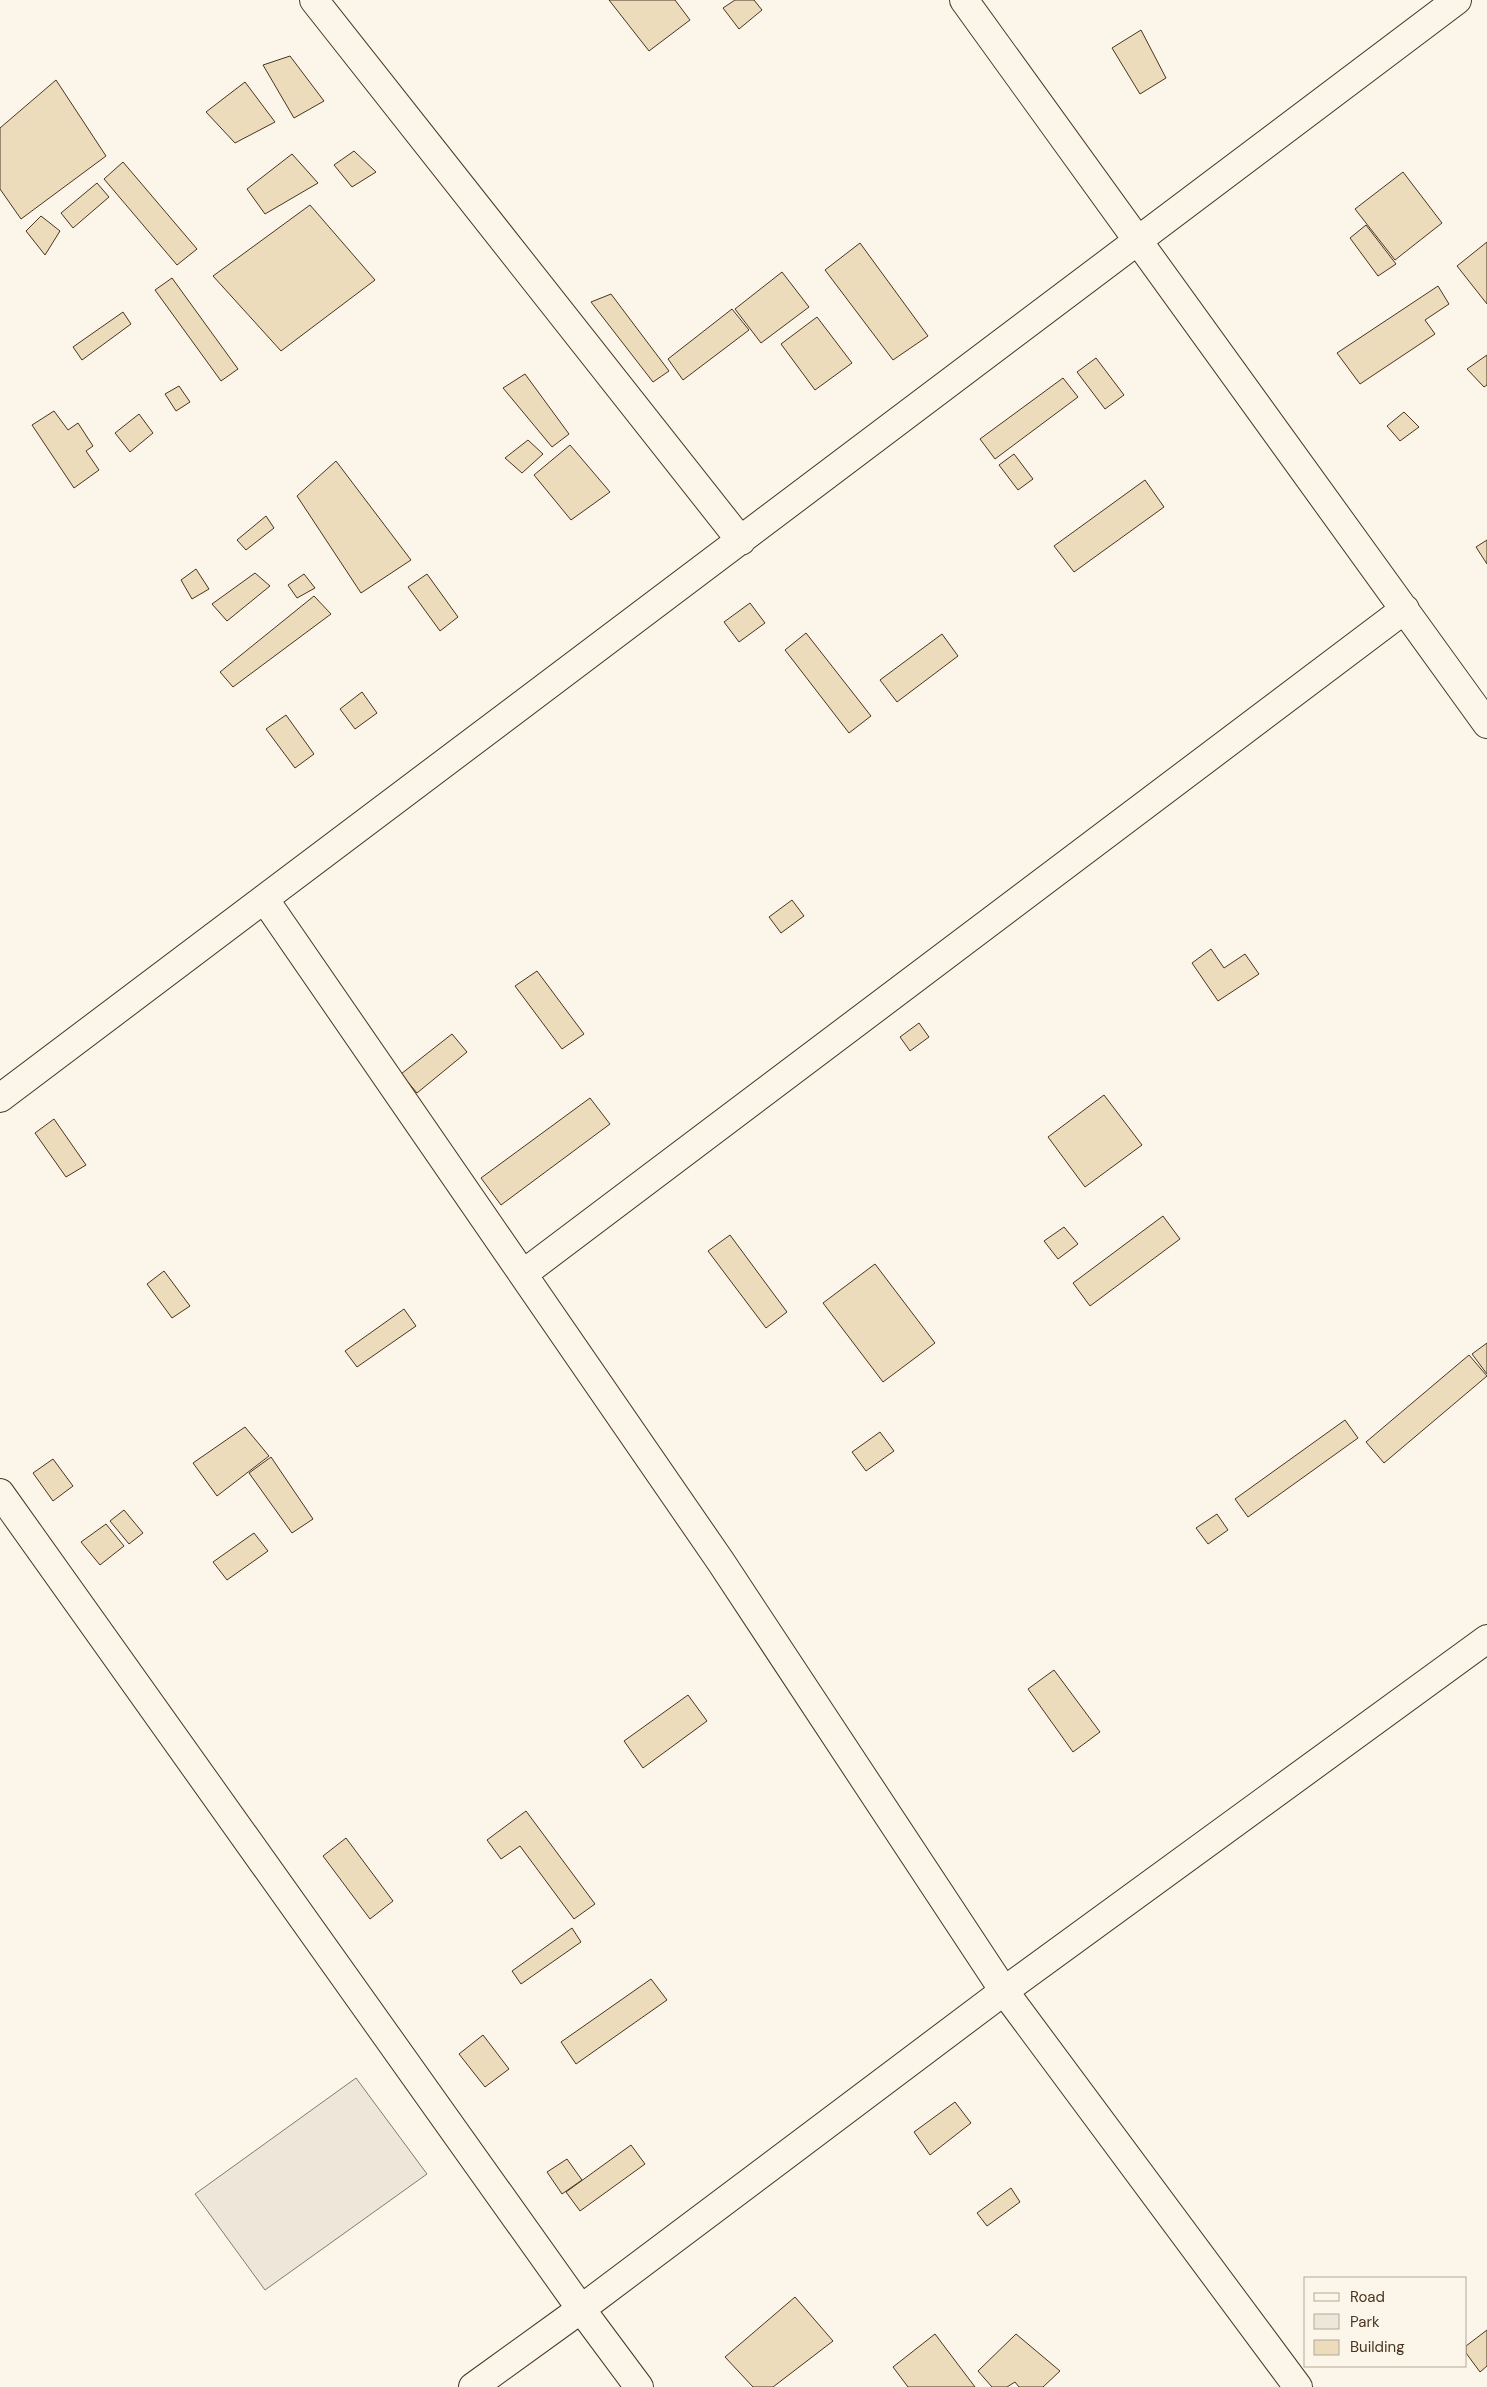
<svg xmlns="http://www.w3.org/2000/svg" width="1487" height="2387" font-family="'DM Sans',sans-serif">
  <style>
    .green { fill: #ede6d9; stroke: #887966 }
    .building { fill: #ecdcbc; stroke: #4a3520 }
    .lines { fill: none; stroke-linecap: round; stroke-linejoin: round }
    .minor-casing { stroke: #4a3520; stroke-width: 30 }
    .minor { stroke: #fbf6e9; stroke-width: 28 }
  </style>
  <rect width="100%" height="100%" fill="#fbf6e9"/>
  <path class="green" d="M 356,2078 L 427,2174 L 265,2290 L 195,2194 Z"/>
  <path class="building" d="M 609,0 L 675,0 L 690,20 L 649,51 Z
    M 735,0 L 754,0 L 762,10 L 739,29 L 723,8 Z
    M 1141,30 L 1166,78 L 1140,94 L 1112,48 Z
    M 290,56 L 324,101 L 294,118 L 263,65 Z
    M 56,80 L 106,156 L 21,219 L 0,189 L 0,128 Z
    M 245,82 L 275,122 L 235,143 L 206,112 Z
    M 354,151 L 376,172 L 352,187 L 334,165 Z
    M 292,154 L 318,183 L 265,214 L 247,189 Z
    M 123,162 L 197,249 L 177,265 L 104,179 Z
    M 1403,172 L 1442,223 L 1395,260 L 1355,209 Z
    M 97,183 L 109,197 L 73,228 L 61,213 Z
    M 310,205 L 375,280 L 281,351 L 213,276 Z
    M 41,216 L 60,231 L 45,255 L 26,231 Z
    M 1366,225 L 1396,264 L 1378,276 L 1350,238 Z
    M 1487,242 L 1487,304 L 1457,266 Z
    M 860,243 L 928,336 L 893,360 L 825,270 Z
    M 782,272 L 809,307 L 761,343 L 735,309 Z
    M 172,278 L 238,369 L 221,381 L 155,290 Z
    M 1438,286 L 1449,304 L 1425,320 L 1435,334 L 1360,384 L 1337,353 Z
    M 611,294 L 669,371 L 653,382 L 591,302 Z
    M 732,309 L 749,330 L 683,380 L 668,359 Z
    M 123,312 L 131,324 L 82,360 L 73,347 Z
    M 817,317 L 852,363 L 815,390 L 781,344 Z
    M 1487,355 L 1487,385 L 1484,387 L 1467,369 Z
    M 1096,358 L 1124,395 L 1105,409 L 1077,372 Z
    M 525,374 L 569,434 L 552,447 L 503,388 Z
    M 1063,378 L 1078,397 L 995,459 L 980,439 Z
    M 179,386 L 190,402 L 176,411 L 165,394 Z
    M 54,411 L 68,430 L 78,423 L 93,446 L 86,451 L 99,470 L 74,488 L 32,425 Z
    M 1404,412 L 1419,427 L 1400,441 L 1387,426 Z
    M 139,414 L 153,433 L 130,452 L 115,433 Z
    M 528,440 L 543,454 L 522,473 L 505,458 Z
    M 570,445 L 610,492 L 571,520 L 534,475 Z
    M 1014,454 L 1033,479 L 1018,490 L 999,465 Z
    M 336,461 L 411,560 L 361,593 L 297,496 Z
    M 1145,480 L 1164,507 L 1074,572 L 1054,546 Z
    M 266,516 L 274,528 L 246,550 L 237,540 Z
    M 1487,540 L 1487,564 L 1476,547 Z
    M 196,569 L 209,589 L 192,599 L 181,580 Z
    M 255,573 L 270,586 L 227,621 L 212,604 Z
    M 304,574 L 315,588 L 297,598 L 288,585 Z
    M 427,574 L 458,617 L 440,631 L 408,587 Z
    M 314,596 L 331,614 L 233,687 L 220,672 Z
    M 750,603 L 765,623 L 739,642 L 724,622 Z
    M 806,633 L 871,716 L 849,733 L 785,650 Z
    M 942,634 L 958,656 L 897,702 L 880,680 Z
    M 362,692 L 377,713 L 355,729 L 340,709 Z
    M 286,715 L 314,754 L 295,768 L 266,729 Z
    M 792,900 L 804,916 L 781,933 L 769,917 Z
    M 1211,949 L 1224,968 L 1245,954 L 1259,974 L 1218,1001 L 1192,963 Z
    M 537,971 L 584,1034 L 562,1049 L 515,986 Z
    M 919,1023 L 929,1037 L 910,1051 L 900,1037 Z
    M 452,1034 L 467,1052 L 417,1093 L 401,1074 Z
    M 1104,1095 L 1142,1145 L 1085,1187 L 1048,1137 Z
    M 590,1098 L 610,1124 L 501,1205 L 481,1178 Z
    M 54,1119 L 86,1165 L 66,1177 L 35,1133 Z
    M 1163,1216 L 1180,1239 L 1090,1306 L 1073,1283 Z
    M 1064,1227 L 1078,1244 L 1058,1259 L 1044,1241 Z
    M 730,1235 L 787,1312 L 766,1328 L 708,1251 Z
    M 875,1264 L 935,1343 L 883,1382 L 823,1303 Z
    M 164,1271 L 190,1306 L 172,1318 L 147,1284 Z
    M 404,1309 L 416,1326 L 357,1367 L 345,1351 Z
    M 1487,1343 L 1487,1374 L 1472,1354 Z
    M 1469,1355 L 1487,1376 L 1384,1463 L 1366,1442 Z
    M 1345,1420 L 1358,1438 L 1248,1517 L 1235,1499 Z
    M 245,1427 L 269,1456 L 217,1496 L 193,1463 Z
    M 880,1432 L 894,1451 L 866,1471 L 852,1452 Z
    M 271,1457 L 313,1519 L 292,1533 L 249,1473 Z
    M 53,1459 L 73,1486 L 53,1501 L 33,1473 Z
    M 124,1510 L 143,1533 L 129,1544 L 110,1521 Z
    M 1217,1514 L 1228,1530 L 1208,1544 L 1196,1528 Z
    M 106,1524 L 124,1546 L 100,1565 L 81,1542 Z
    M 254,1533 L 268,1551 L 227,1580 L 213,1562 Z
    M 1054,1670 L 1100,1732 L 1073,1752 L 1028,1689 Z
    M 688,1695 L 707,1721 L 643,1768 L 624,1741 Z
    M 526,1811 L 595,1904 L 574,1919 L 520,1846 L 501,1859 L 487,1840 Z
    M 346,1838 L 393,1901 L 370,1919 L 323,1856 Z
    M 572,1928 L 581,1942 L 521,1984 L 512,1971 Z
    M 651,1979 L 667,2000 L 576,2064 L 561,2042 Z
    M 483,2035 L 509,2069 L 485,2087 L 459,2054 Z
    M 955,2102 L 971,2123 L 930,2155 L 914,2132 Z
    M 631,2145 L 645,2164 L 580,2211 L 566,2192 Z
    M 567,2159 L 582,2180 L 562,2194 L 547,2172 Z
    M 1011,2188 L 1020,2202 L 987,2226 L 977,2213 Z
    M 795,2297 L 833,2341 L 773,2387 L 753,2387 L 725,2357 Z
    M 1487,2330 L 1487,2366 L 1480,2372 L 1466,2353 L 1466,2346 Z
    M 935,2334 L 975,2387 L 908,2387 L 893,2367 Z
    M 1016,2334 L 1060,2371 L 1043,2387 L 1019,2387 L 1015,2382 L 1007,2387 L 992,2387 L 978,2371 Z"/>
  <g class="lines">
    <g class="minor-casing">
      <path id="minor" d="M 314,0 L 741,541
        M 964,0 L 1487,724
        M 265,900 L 721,1562 L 1004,1991 L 1298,2387
        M 0,1098 L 1457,0
        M 523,1274 L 1405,609
        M 0,1493 L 581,2309 L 639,2387
        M 473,2387 L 581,2309 L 1004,1991 L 1487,1639"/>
    </g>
    <use href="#minor" class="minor"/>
  </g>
  <rect x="1304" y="2277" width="162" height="90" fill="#fbf6e9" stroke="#b4a999"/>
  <rect x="1314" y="2293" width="25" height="8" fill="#fbf6e9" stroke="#b4a999"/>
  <text x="1350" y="2302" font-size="15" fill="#4a3520">Road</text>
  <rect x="1314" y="2314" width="25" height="15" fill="#ede6d9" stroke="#b4a999"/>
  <text x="1350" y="2327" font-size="15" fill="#4a3520">Park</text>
  <rect x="1314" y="2340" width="25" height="15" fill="#ecdcbc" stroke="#b4a999"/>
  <text x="1350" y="2352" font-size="15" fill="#4a3520">Building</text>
</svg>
